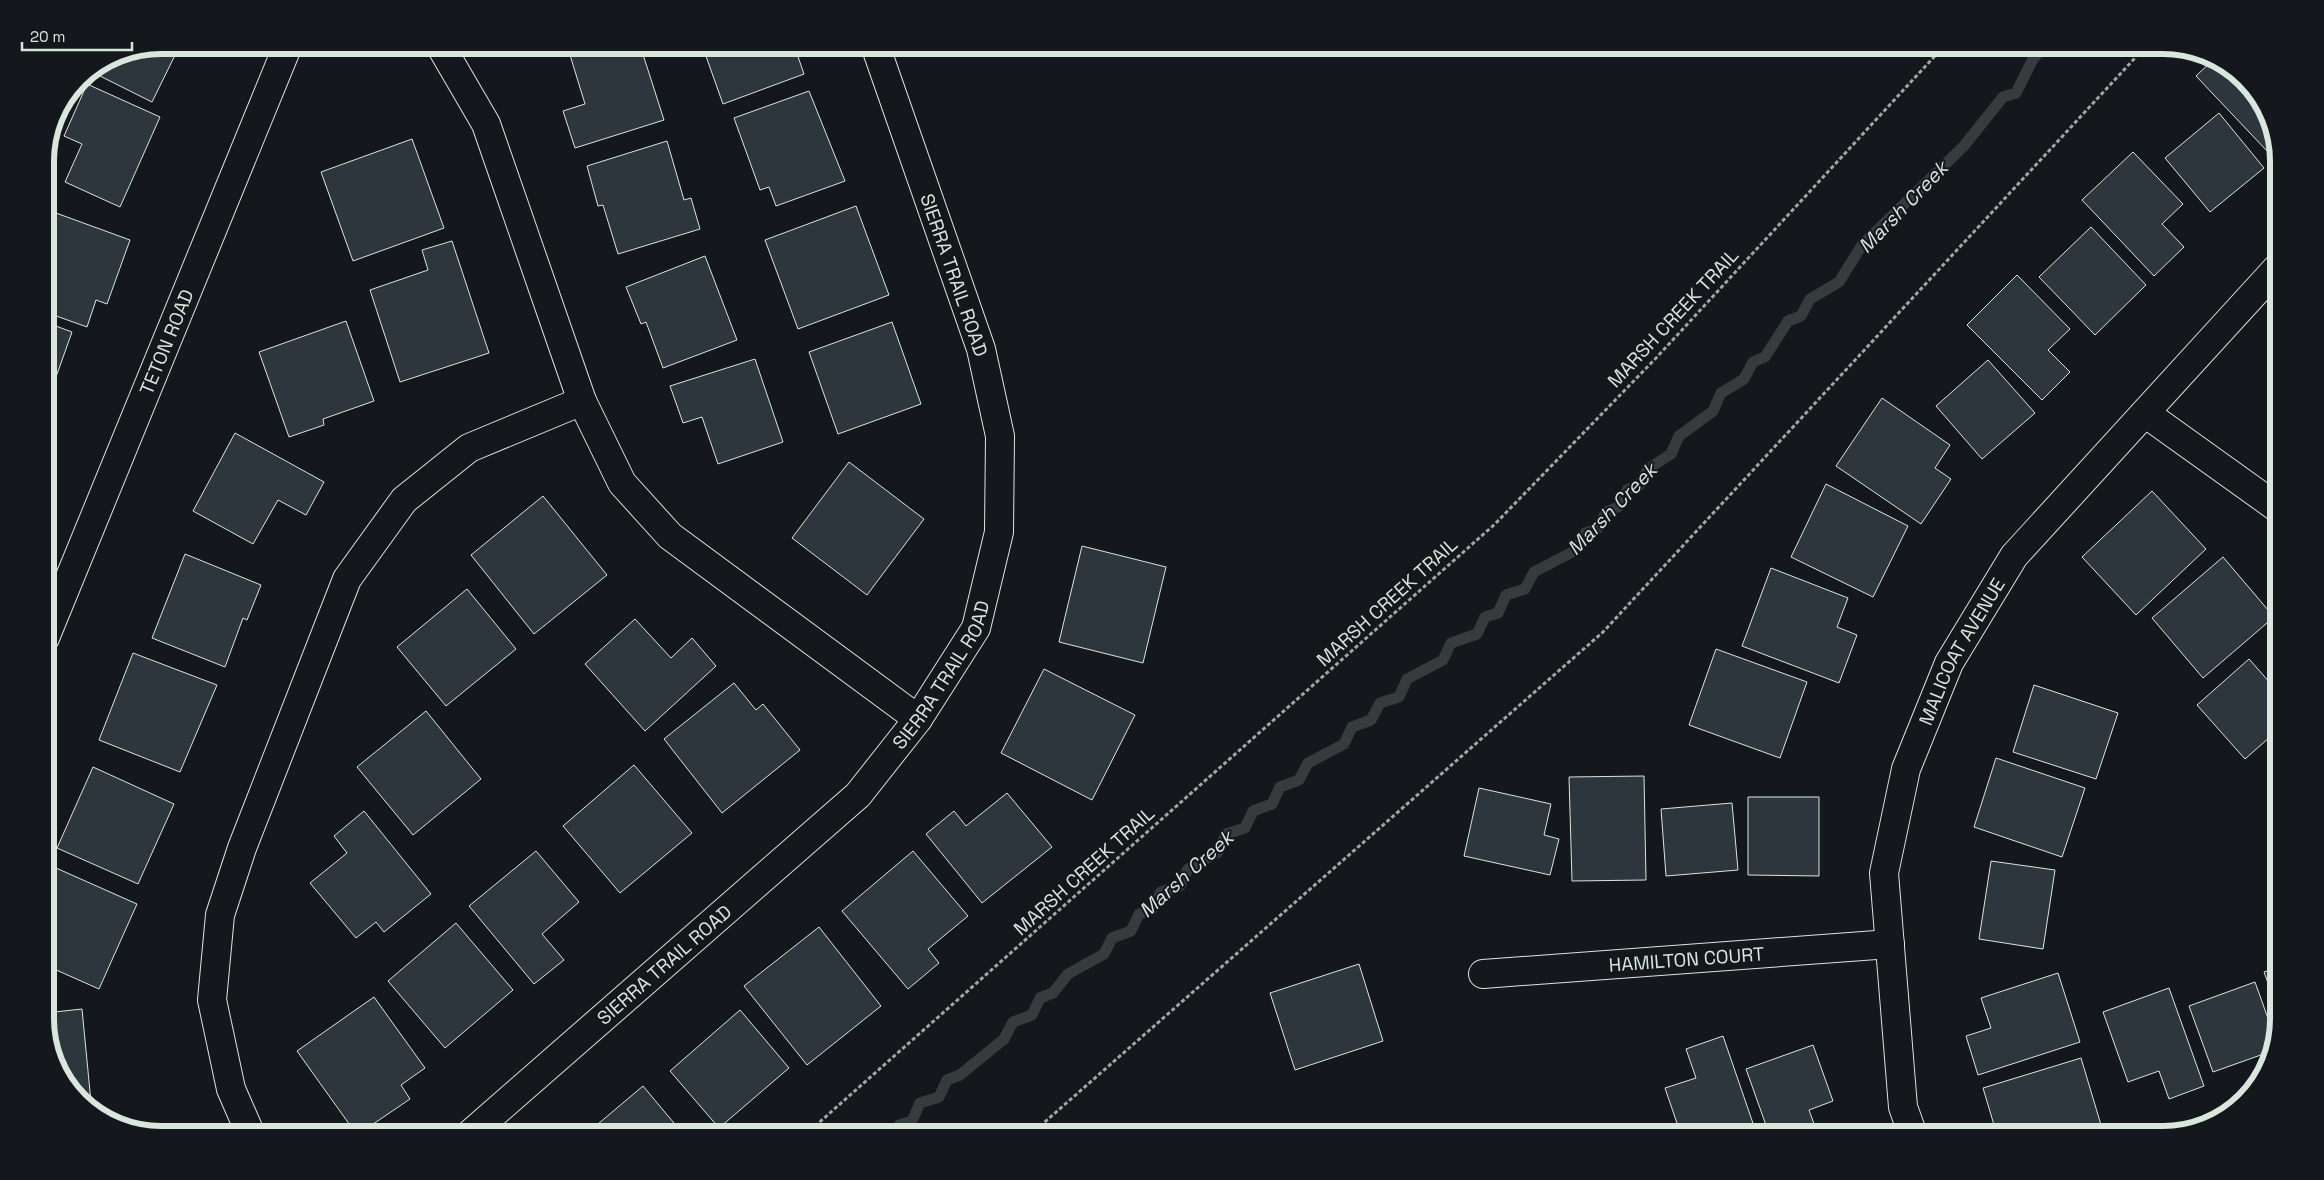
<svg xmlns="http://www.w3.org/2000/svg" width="2324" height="1180" font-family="'Space Grotesk',sans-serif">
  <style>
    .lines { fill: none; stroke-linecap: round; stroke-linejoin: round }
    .stream { stroke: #363b3e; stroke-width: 11 }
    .building { fill: #2c363c; stroke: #d8e6dc }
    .street-casing { stroke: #d8e6dc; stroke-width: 30 }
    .path { stroke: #9da8a2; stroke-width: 3; stroke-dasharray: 4 2.5; stroke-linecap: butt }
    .street { stroke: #14181c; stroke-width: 28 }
    .labels { text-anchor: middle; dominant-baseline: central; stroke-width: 4; stroke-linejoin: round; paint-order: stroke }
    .street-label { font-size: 19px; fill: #d8e6dc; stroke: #14181c }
    .water-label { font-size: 20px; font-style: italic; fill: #d8e6dc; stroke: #14181c }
    .rim { fill: none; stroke: #d8e6dc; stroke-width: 6 }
  </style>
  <rect width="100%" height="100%" fill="#14181c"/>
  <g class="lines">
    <path class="stream" d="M 894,1135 L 899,1125 L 912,1121 L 920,1103 L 939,1097 L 947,1080 L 960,1075 L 1004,1039 L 1013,1022 L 1032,1015 L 1040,998 L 1053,993 L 1068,974 L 1104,954 L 1112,938 L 1131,931 L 1139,914 L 1152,910 L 1161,892 L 1180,886 L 1188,869 L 1218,852 L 1226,834 L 1245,828 L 1253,811 L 1272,804 L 1280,787 L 1299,780 L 1308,763 L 1344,744 L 1352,727 L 1371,720 L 1380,703 L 1399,697 L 1407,679 L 1443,660 L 1451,643 L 1477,634 L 1485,617 L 1498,613 L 1506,595 L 1525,589 L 1534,572 L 1576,550 L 1585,533 L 1597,529 L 1606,512 L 1618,507 L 1627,490 L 1639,486 L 1648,469 L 1671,454 L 1679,436 L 1713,411 L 1721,393 L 1744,379 L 1753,362 L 1765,357 L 1788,321 L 1801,316 L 1810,299 L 1839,282 L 1862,245 L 1963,147 L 2003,97 L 2016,93 L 2033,59 L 2046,45"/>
  </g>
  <path class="building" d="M 161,45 L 180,45 L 152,102 L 90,71 L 117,54 Z
    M 600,45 L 640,45 L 664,120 L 575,148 L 563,111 L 585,104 L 570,55 Z
    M 702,45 L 794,45 L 804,74 L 723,104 Z
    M 2215,58 L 2260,97 L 2276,145 L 2268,152 L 2196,76 Z
    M 87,84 L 160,117 L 120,207 L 65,182 L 82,144 L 64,136 Z
    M 809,91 L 845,181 L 776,206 L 769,187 L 760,190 L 734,118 Z
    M 2219,113 L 2264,168 L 2210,212 L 2165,158 Z
    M 412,139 L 444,228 L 353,261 L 321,172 Z
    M 667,141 L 684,200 L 691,198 L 700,229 L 618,254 L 603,205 L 598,206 L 587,166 Z
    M 2133,152 L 2183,204 L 2162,224 L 2184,247 L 2154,276 L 2082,200 Z
    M 856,206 L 889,295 L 798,329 L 765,240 Z
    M 45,209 L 130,240 L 107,304 L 96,300 L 87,327 L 45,312 Z
    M 2091,227 L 2146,285 L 2095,335 L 2039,277 Z
    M 452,241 L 489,353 L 400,382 L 370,290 L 428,270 L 422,250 Z
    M 705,256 L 737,340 L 663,368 L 646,322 L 641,324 L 626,287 Z
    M 2017,275 L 2070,329 L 2048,350 L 2070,372 L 2042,400 L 1967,325 Z
    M 346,321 L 374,401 L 323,419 L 324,425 L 289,437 L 259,352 Z
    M 45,322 L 72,332 L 45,408 Z
    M 892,322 L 921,404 L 838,434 L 809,352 Z
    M 755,359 L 783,442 L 718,464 L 702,417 L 683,423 L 670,386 Z
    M 1988,360 L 2035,413 L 1982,459 L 1936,406 Z
    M 1882,398 L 1950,445 L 1935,468 L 1951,479 L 1921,524 L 1836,466 Z
    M 235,433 L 324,482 L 306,515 L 278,500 L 253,544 L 193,511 Z
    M 849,462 L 924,519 L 867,595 L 792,538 Z
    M 1826,484 L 1908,526 L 1873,597 L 1791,557 Z
    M 2152,491 L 2206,549 L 2136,615 L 2082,557 Z
    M 543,496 L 607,575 L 534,634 L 471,555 Z
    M 1082,546 L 1166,567 L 1143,663 L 1059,642 Z
    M 185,554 L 261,585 L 247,620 L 243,618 L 225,667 L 152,638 Z
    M 2223,557 L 2274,617 L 2203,678 L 2152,618 Z
    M 1771,568 L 1848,598 L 1837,627 L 1857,635 L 1839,683 L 1742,646 Z
    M 467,589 L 516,649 L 446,706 L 397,647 Z
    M 635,619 L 671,658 L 692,638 L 716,666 L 645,731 L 585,664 Z
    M 1716,649 L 1807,682 L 1780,758 L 1689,725 Z
    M 133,653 L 217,685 L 180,772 L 99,740 Z
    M 2249,659 L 2279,693 L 2279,729 L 2245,759 L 2197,705 Z
    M 1044,669 L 1135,715 L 1092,800 L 1001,753 Z
    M 734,683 L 756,710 L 763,704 L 800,750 L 722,813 L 664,739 Z
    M 2034,685 L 2118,713 L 2096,779 L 2013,752 Z
    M 426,711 L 481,779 L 413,835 L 357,767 Z
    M 1996,758 L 2085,788 L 2062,857 L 1974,827 Z
    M 634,765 L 692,833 L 620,893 L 563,826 Z
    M 93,767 L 174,804 L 138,884 L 57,848 Z
    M 1644,776 L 1646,880 L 1572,881 L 1569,777 Z
    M 1479,788 L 1551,804 L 1544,835 L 1559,839 L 1550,875 L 1464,856 Z
    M 1007,793 L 1052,847 L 982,903 L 926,834 L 954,811 L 966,826 Z
    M 1748,797 L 1819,797 L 1819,876 L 1748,875 Z
    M 1732,803 L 1738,870 L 1666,876 L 1661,809 Z
    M 364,811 L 431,894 L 384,932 L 376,922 L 356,938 L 310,883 L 347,853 L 334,836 Z
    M 536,851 L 579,902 L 542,934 L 564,960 L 534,984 L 469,906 Z
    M 913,851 L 968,916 L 928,949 L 939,963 L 908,989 L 842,911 Z
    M 1991,861 L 2055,870 L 2043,949 L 1979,939 Z
    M 56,868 L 137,904 L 99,989 L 45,965 L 45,892 Z
    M 456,923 L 513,990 L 445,1048 L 388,981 Z
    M 819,927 L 881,1006 L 807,1065 L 744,986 Z
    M 1359,964 L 1383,1041 L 1295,1070 L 1270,993 Z
    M 2279,967 L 2279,1013 L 2264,972 Z
    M 2058,973 L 2080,1042 L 1978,1075 L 1966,1036 L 1991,1028 L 1981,998 Z
    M 2255,982 L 2275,1038 L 2272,1051 L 2213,1072 L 2189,1006 Z
    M 2169,988 L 2204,1086 L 2169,1099 L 2159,1071 L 2128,1082 L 2103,1012 Z
    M 374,997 L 425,1068 L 401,1085 L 410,1099 L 357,1135 L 297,1051 Z
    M 82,1009 L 91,1102 L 87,1103 L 65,1084 L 45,1027 L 45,1013 Z
    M 740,1010 L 789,1068 L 719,1128 L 670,1071 Z
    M 1723,1036 L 1757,1135 L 1681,1135 L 1665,1088 L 1696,1078 L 1686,1049 Z
    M 1813,1045 L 1833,1101 L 1809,1110 L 1818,1135 L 1782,1135 L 1778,1124 L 1767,1128 L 1746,1069 Z
    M 2081,1058 L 2104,1135 L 2030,1135 L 2028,1129 L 2009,1135 L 1997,1135 L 1983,1088 Z
    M 643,1086 L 684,1135 L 585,1135 Z"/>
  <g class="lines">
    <g class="street-casing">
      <g id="street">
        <path d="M 440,45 L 486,124 L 582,401 L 622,483 L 670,536 L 918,719"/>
        <path d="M 2145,413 L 2279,509"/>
        <path id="s1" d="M 45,638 L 288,45"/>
        <path id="s2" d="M 1483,974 L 1890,944"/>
        <path d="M 251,1135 L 231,1089 L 212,1000 L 220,915 L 242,848 L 347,579 L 404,500 L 469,448 L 582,401"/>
        <path id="s3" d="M 469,1135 L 858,795 L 918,719 L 976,628 L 999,532 L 1000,436 L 981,349 L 875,45"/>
        <path id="s4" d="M 1913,1135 L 1903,1107 L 1884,873 L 1906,769 L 1949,663 L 2014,556 L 2279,266"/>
      </g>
    </g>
    <path class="path" d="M 805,1135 L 1495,524 L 1657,357 L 1945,45
      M 1030,1135 L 1603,632 L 2147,45"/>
    <use href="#street" class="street"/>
  </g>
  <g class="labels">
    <g class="street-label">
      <text transform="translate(954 275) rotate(71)">SIERRA TRAIL ROAD</text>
      <text transform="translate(1673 318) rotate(-47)">MARSH CREEK TRAIL</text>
      <text stroke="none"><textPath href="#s1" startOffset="320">TETON ROAD</textPath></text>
      <text transform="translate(1387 602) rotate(-42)">MARSH CREEK TRAIL</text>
      <text stroke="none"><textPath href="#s4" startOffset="501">MALICOAT AVENUE</textPath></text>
      <text stroke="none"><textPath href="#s3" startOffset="664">SIERRA TRAIL ROAD</textPath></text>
      <text transform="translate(1084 871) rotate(-42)">MARSH CREEK TRAIL</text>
      <text stroke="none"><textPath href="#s2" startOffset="204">HAMILTON COURT</textPath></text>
      <text stroke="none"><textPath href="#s3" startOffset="259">SIERRA TRAIL ROAD</textPath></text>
    </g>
    <g class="water-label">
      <text transform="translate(1903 207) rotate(-46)">Marsh Creek</text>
      <text transform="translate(1612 509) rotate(-46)">Marsh Creek</text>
      <text transform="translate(1186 874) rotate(-42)">Marsh Creek</text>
    </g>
  </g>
  <path d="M0 0H2324V1180H0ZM161 54H2163A107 107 0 0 1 2270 161V1019A107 107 0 0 1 2163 1126H161A107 107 0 0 1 54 1019V161A107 107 0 0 1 161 54Z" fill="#14181c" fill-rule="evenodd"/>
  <path class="rim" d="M161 54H2163A107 107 0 0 1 2270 161V1019A107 107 0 0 1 2163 1126H161A107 107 0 0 1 54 1019V161A107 107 0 0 1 161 54Z"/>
  <path d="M22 42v8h110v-8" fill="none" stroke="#d8e6dc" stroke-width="2.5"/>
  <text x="30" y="42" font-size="15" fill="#d8e6dc" stroke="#14181c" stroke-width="4" paint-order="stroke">20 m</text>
</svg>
